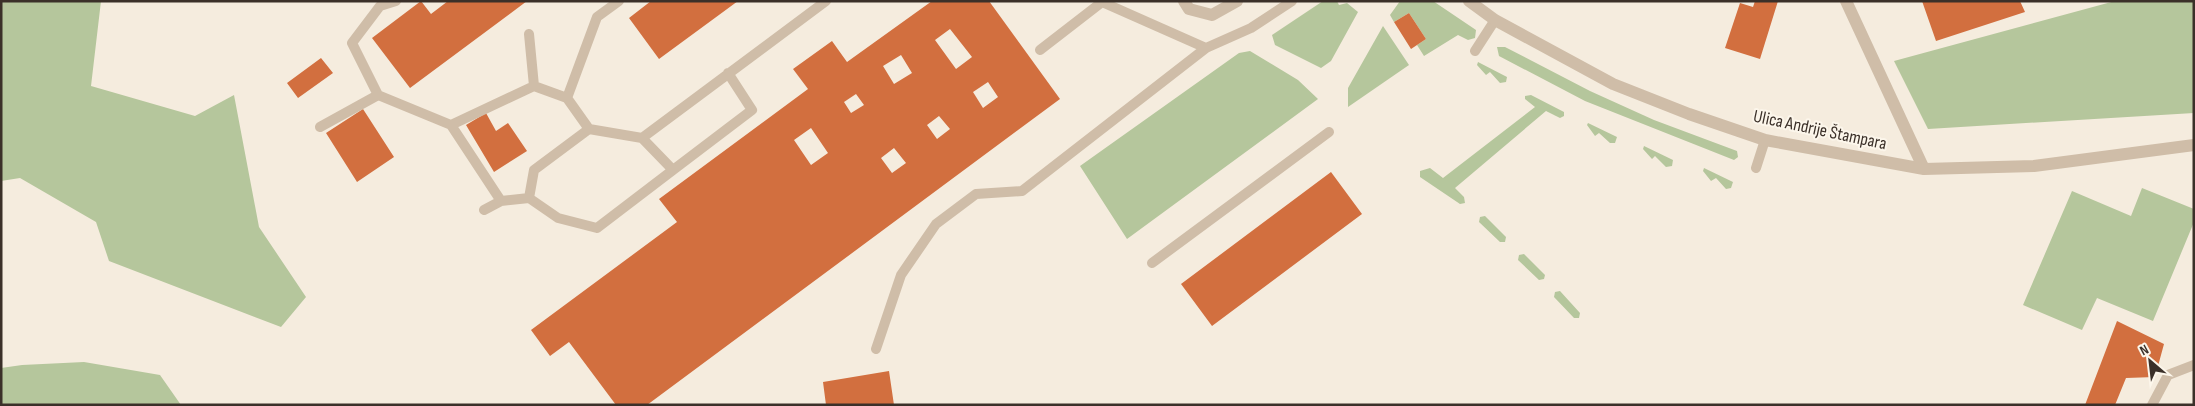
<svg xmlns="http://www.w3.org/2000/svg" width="2195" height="406" font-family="'Sofia Sans Condensed',sans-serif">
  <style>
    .green { fill: #b5c69c }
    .building { fill: #d26f3f; fill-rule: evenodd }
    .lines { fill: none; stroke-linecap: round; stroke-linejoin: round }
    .service { stroke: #cfbda8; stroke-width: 10 }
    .minor { stroke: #cfbda8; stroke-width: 12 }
    .labels { text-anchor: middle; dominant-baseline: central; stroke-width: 4; stroke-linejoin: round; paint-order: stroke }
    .street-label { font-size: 18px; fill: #3b3029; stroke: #fcf6eb }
  </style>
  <rect width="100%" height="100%" fill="#f5ecde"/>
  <path class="green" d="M 1,1 L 101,1 L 91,86 L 195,116 L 234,95 L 259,227 L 306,297 L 281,327 L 109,261 L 96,222 L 20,178 L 1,181 Z
    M 1323,1 L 1337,1 L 1339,5 L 1347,3 L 1358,12 L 1331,61 L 1321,68 L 1275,45 L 1272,35 Z
    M 1400,1 L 1433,1 L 1476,30 L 1475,38 L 1468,40 L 1458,35 L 1424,56 L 1417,45 L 1426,39 L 1409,13 L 1394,22 L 1390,15 Z
    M 2115,1 L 2194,1 L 2194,113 L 1928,129 L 1894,61 Z
    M 1383,26 L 1409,65 L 1348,107 L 1348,88 Z
    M 1497,47 L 1505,47 L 1590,91 L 1654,120 L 1737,151 L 1738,157 L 1734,160 L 1585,101 L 1499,56 Z
    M 1250,51 L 1298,80 L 1318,99 L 1127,239 L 1080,166 L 1239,53 Z
    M 1478,62 L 1507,77 L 1506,82 L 1500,83 L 1490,72 L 1486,75 L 1477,65 Z
    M 1531,95 L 1564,112 L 1564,116 L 1560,118 L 1546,111 L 1455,188 L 1464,197 L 1465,203 L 1460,204 L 1420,177 L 1420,171 L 1430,168 L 1443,178 L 1535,107 L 1525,99 L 1525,96 Z
    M 1588,123 L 1617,137 L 1615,143 L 1610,143 L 1599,133 L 1595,136 L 1587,125 Z
    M 1644,146 L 1673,160 L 1672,166 L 1666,167 L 1655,156 L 1652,159 L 1643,149 Z
    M 1704,168 L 1733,182 L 1731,188 L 1726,189 L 1716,178 L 1711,181 L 1703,171 Z
    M 2142,188 L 2194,209 L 2194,222 L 2153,321 L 2097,298 L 2082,330 L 2023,305 L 2072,191 L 2131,216 Z
    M 1485,216 L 1506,237 L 1505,242 L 1500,242 L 1479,222 L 1480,217 Z
    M 1524,254 L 1545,275 L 1544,279 L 1539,280 L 1518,260 L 1519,255 Z
    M 1560,291 L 1580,313 L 1579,318 L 1574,318 L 1554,297 L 1555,292 Z
    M 84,362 L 160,375 L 181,405 L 1,405 L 1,368 L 22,365 Z"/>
  <path class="building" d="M 421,1 L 431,14 L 448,1 L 527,1 L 410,88 L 372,38 Z
    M 651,1 L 738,1 L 659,59 L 629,18 Z
    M 932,1 L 989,1 L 1060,99 L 647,405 L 616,405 L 569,342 L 550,356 L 531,330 L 677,222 L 659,199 L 808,89 L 793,69 L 832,41 L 847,62 ZM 950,29 L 972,57 L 956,69 L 935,40 ZM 901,55 L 912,73 L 894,84 L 883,66 ZM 988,82 L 998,97 L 983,108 L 973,92 ZM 856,94 L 864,105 L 851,113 L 844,102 ZM 939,116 L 950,129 L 937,139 L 927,125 ZM 811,128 L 828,153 L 811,165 L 794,140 ZM 894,148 L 906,163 L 892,173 L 881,158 Z
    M 1755,1 L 1778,1 L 1760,59 L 1725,48 L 1740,3 L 1753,7 Z
    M 1922,1 L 2020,1 L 2025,12 L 1936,41 Z
    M 1409,13 L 1426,39 L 1411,49 L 1394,22 Z
    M 321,58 L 333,73 L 298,98 L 287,83 Z
    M 363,109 L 394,157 L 357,182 L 326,133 Z
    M 486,113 L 496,131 L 508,123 L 527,151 L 494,172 L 466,125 Z
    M 1331,172 L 1362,214 L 1212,326 L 1181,284 Z
    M 2117,321 L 2164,344 L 2155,377 L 2126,378 L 2115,405 L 2085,405 Z
    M 889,371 L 894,405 L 826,405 L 823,382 Z"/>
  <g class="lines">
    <path class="service" d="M 1040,50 L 1102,2 L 1206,48
      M 1475,51 L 1495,20
      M 534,86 L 567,98 L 597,17 L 619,1
      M 378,95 L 352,43 L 380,6 L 396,1
      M 567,98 L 589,129
      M 451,125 L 534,86 L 529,34
      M 320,127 L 378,95 L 451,125 L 501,201
      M 642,138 L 826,1
      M 1756,168 L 1765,140
      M 673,170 L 752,110 L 728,73
      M 484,210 L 501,201 L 529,198 L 558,218 L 597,228 L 673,170 L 642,138 L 589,129 L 534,170 L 529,198
      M 1152,263 L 1329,132
      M 876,349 L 901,275 L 936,224 L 976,194 L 1022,191 L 1206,48 L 1251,28 L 1292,1
      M 2152,405 L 2168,375 L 2194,365"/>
    <path class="minor" d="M 1184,1 L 1189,9 L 1212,15 L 1237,1
      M 1469,1 L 1495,20 L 1613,84 L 1689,114 L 1765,140 L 1924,169 L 2034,166 L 2194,145
      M 1846,1 L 1924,169"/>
  </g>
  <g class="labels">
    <g class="street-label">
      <text transform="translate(1820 130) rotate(12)">Ulica Andrije Štampara</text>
    </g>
  </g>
  <rect width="2195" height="406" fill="none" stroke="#3b3029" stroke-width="5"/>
  <g transform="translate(2150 361) rotate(332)" stroke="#fcf6eb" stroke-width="4" paint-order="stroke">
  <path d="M0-4L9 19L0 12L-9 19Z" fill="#3b3029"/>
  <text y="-8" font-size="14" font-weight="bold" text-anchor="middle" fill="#3b3029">N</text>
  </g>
</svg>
